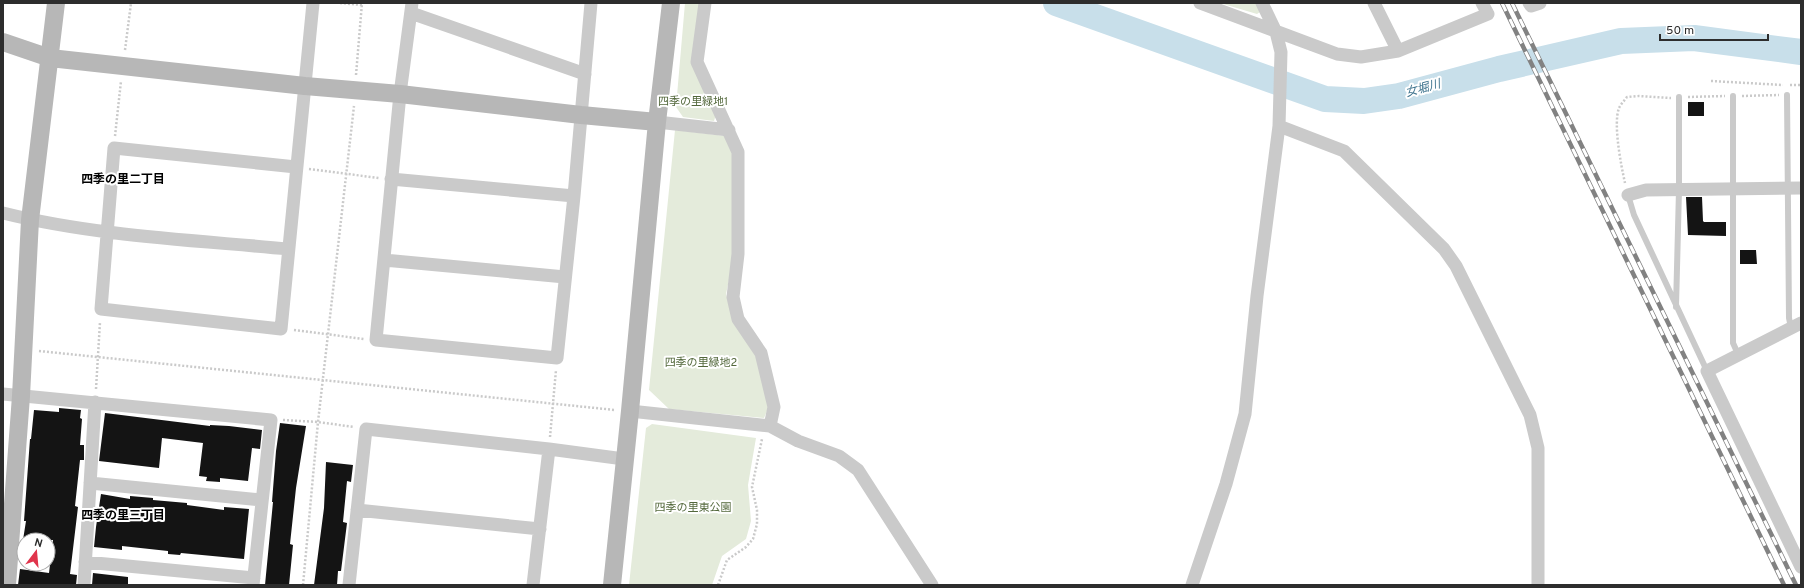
<svg xmlns="http://www.w3.org/2000/svg" width="1804" height="588" font-family="Overpass,'Noto Sans JP',sans-serif">
  <style>
    .green { fill: #e4ebdb }
    .lines { fill: none; stroke-linecap: round; stroke-linejoin: round }
    .river { stroke: #c8dfea; stroke-width: 26 }
    .building { fill: #141414 }
    .path { stroke: #cacaca; stroke-width: 2.5; stroke-dasharray: 2 2; stroke-linecap: butt }
    .lane { stroke: #cacaca; stroke-width: 6 }
    .street { stroke: #cacaca; stroke-width: 13 }
    .secondary { stroke: #b7b7b7; stroke-width: 18 }
    .rail-casing { stroke: #828282; stroke-width: 4.5 }
    .rail { stroke: #fff; stroke-width: 3; stroke-dasharray: 9; stroke-linecap: butt }
    .labels { text-anchor: middle; dominant-baseline: central; stroke-width: 4; stroke-linejoin: round; paint-order: stroke }
    .park-label { font-size: 11px; fill: #53683c; stroke: #fff }
    .water-label { font-size: 12px; font-style: italic; fill: #3e738d; stroke: #fff }
    .neighbourhood-label { font-size: 12px; font-weight: bold; fill: #000; stroke: #fff }
  </style>
  <rect width="100%" height="100%" fill="#fff"/>
  <path class="green" d="M 685,3 L 700,3 L 694,67 L 717,111 L 714,121 L 683,117 L 676,107 Z
    M 1220,3 L 1256,3 L 1260,12 L 1257,14 Z
    M 675,130 L 725,136 L 733,150 L 733,261 L 726,294 L 735,325 L 756,355 L 769,406 L 764,418 L 669,409 L 649,390 Z
    M 652,424 L 756,438 L 748,485 L 751,521 L 746,539 L 722,556 L 712,585 L 629,585 L 646,428 Z"/>
  <g class="lines">
    <path class="river" d="M 1056,3 L 1325,99 L 1364,101 L 1399,96 L 1499,69 L 1621,41 L 1694,38 L 1801,52"/>
  </g>
  <path class="building" d="M 1688,102 L 1704,102 L 1704,116 L 1688,116 Z
    M 1686,197 L 1702,197 L 1703,221 L 1704,222 L 1726,222 L 1726,236 L 1688,235 Z
    M 1740,250 L 1756,250 L 1757,264 L 1740,264 Z
    M 59,408 L 81,410 L 80,418 L 82,419 L 80,445 L 84,445 L 84,460 L 80,460 L 75,506 L 78,507 L 70,574 L 77,575 L 76,585 L 18,585 L 20,569 L 49,573 L 53,540 L 23,540 L 26,521 L 24,521 L 30,439 L 31,439 L 34,410 L 59,412 Z
    M 105,413 L 210,426 L 210,425 L 229,426 L 262,430 L 260,449 L 252,448 L 248,481 L 220,478 L 220,482 L 206,481 L 207,477 L 199,476 L 203,443 L 162,438 L 159,468 L 99,461 Z
    M 280,423 L 306,426 L 296,488 L 290,544 L 293,545 L 289,585 L 265,585 L 273,502 L 272,502 L 276,451 Z
    M 326,462 L 353,465 L 351,482 L 347,481 L 343,522 L 347,523 L 341,571 L 338,571 L 337,585 L 314,585 L 324,508 Z
    M 101,494 L 130,499 L 130,496 L 153,498 L 153,500 L 187,503 L 187,505 L 224,510 L 224,507 L 249,509 L 244,559 L 181,553 L 180,555 L 168,554 L 168,551 L 122,546 L 122,550 L 94,547 L 96,527 Z
    M 93,573 L 128,577 L 128,585 L 92,585 Z"/>
  <g class="lines">
    <path class="path" d="M 340,3 L 362,5
      M 125,50 L 131,3
      M 356,75 L 362,3
      M 1711,81 L 1783,85
      M 1790,85 L 1801,85
      M 1742,96 L 1779,95
      M 1688,97 L 1725,96
      M 115,136 L 121,81
      M 309,169 L 379,178
      M 1625,183 C 1621,165 1613,124 1619,108 C 1621,104 1624,101 1627,97 L 1639,96 L 1671,98
      M 294,330 L 364,339
      M 39,351 L 615,410
      M 96,389 L 100,322
      M 283,420 L 318,422 L 354,427
      M 550,437 L 556,370
      M 303,585 L 318,422 L 354,106
      M 718,585 L 727,560 L 746,547 L 753,539 L 757,524 L 757,510 L 752,487 L 762,439"/>
    <path class="lane" d="M 1787,95 L 1789,318 L 1791,328
      M 1733,96 L 1733,343 L 1738,354
      M 1628,195 L 1634,215 L 1707,371
      M 1676,307 L 1679,190 L 1679,97"/>
    <path class="street" d="M 412,3 L 400,94 L 376,340 L 557,358 L 574,196 L 591,3
      M 705,3 L 697,62 L 738,152 L 738,254 L 733,297 L 738,319 L 761,353 L 774,407 L 770,426
      M 1200,3 L 1337,54 L 1361,57 L 1398,51 L 1488,14 L 1482,3
      M 1374,3 L 1398,51
      M 1529,3 L 1531,6 L 1540,3
      M 411,13 L 585,74
      M 657,122 L 729,130
      M 1279,126 L 1344,151 L 1444,249 L 1456,266 L 1530,415 L 1538,448 L 1538,585
      M 296,167 L 114,148 L 101,309 L 281,329 L 313,3
      M 391,179 L 574,196
      M 1628,195 L 1646,190 L 1801,188
      M 3,213 C 95,236 194,240 288,249
      M 384,260 L 565,277
      M 1801,323 L 1707,371 L 1801,567
      M 3,394 L 271,420 L 253,585
      M 630,411 L 770,426 L 798,441 L 839,456 L 858,470 L 932,585
      M 90,483 L 262,500
      M 357,510 L 540,529
      M 85,562 L 254,578
      M 84,585 L 95,402
      M 349,585 L 366,429 L 549,449 L 624,459
      M 533,585 L 549,449
      M 1192,585 L 1226,484 L 1245,414 L 1257,296 L 1279,126 L 1281,52 L 1276,32 L 1262,3"/>
    <path class="secondary" d="M 3,42 L 50,58 L 305,86 L 400,94 L 581,115 L 657,122
      M 7,585 L 21,396 L 30,220 L 56,3
      M 612,585 L 630,411 L 657,122 L 671,3"/>
    <g class="rail-casing">
      <path id="rail" d="M 1502,3 L 1784,585
        M 1512,3 L 1796,585"/>
    </g>
    <use href="#rail" class="rail"/>
  </g>
  <g class="labels">
    <g class="park-label">
      <text x="693" y="102">四季の里緑地1</text>
      <text x="701" y="363">四季の里緑地2</text>
      <text x="693" y="508">四季の里東公園</text>
    </g>
    <g class="water-label">
      <text transform="translate(1423 89) rotate(-15)">女堀川</text>
    </g>
    <g class="neighbourhood-label">
      <text x="123" y="180">四季の里二丁目</text>
      <text x="123" y="516">四季の里三丁目</text>
    </g>
  </g>
  <rect width="1804" height="588" fill="none" stroke="#2d2d2d" stroke-width="8"/>
  <g transform="translate(36 552) rotate(16)"><circle r="19" fill="#ffffff" stroke="#ababab"/>
  <path d="M0-3L7 15L0 10L-7 15Z" fill="#e0344b"/>
  <text y="-6" font-size="11" font-weight="bold" text-anchor="middle" fill="#2d2d2d">N</text>
  </g>
  <path d="M1660 34v6h108v-6" fill="none" stroke="#2d2d2d" stroke-width="2"/>
  <text x="1666" y="34" font-size="12" fill="#2d2d2d" stroke="#ffffff" stroke-width="3" paint-order="stroke">50 m</text>
</svg>
